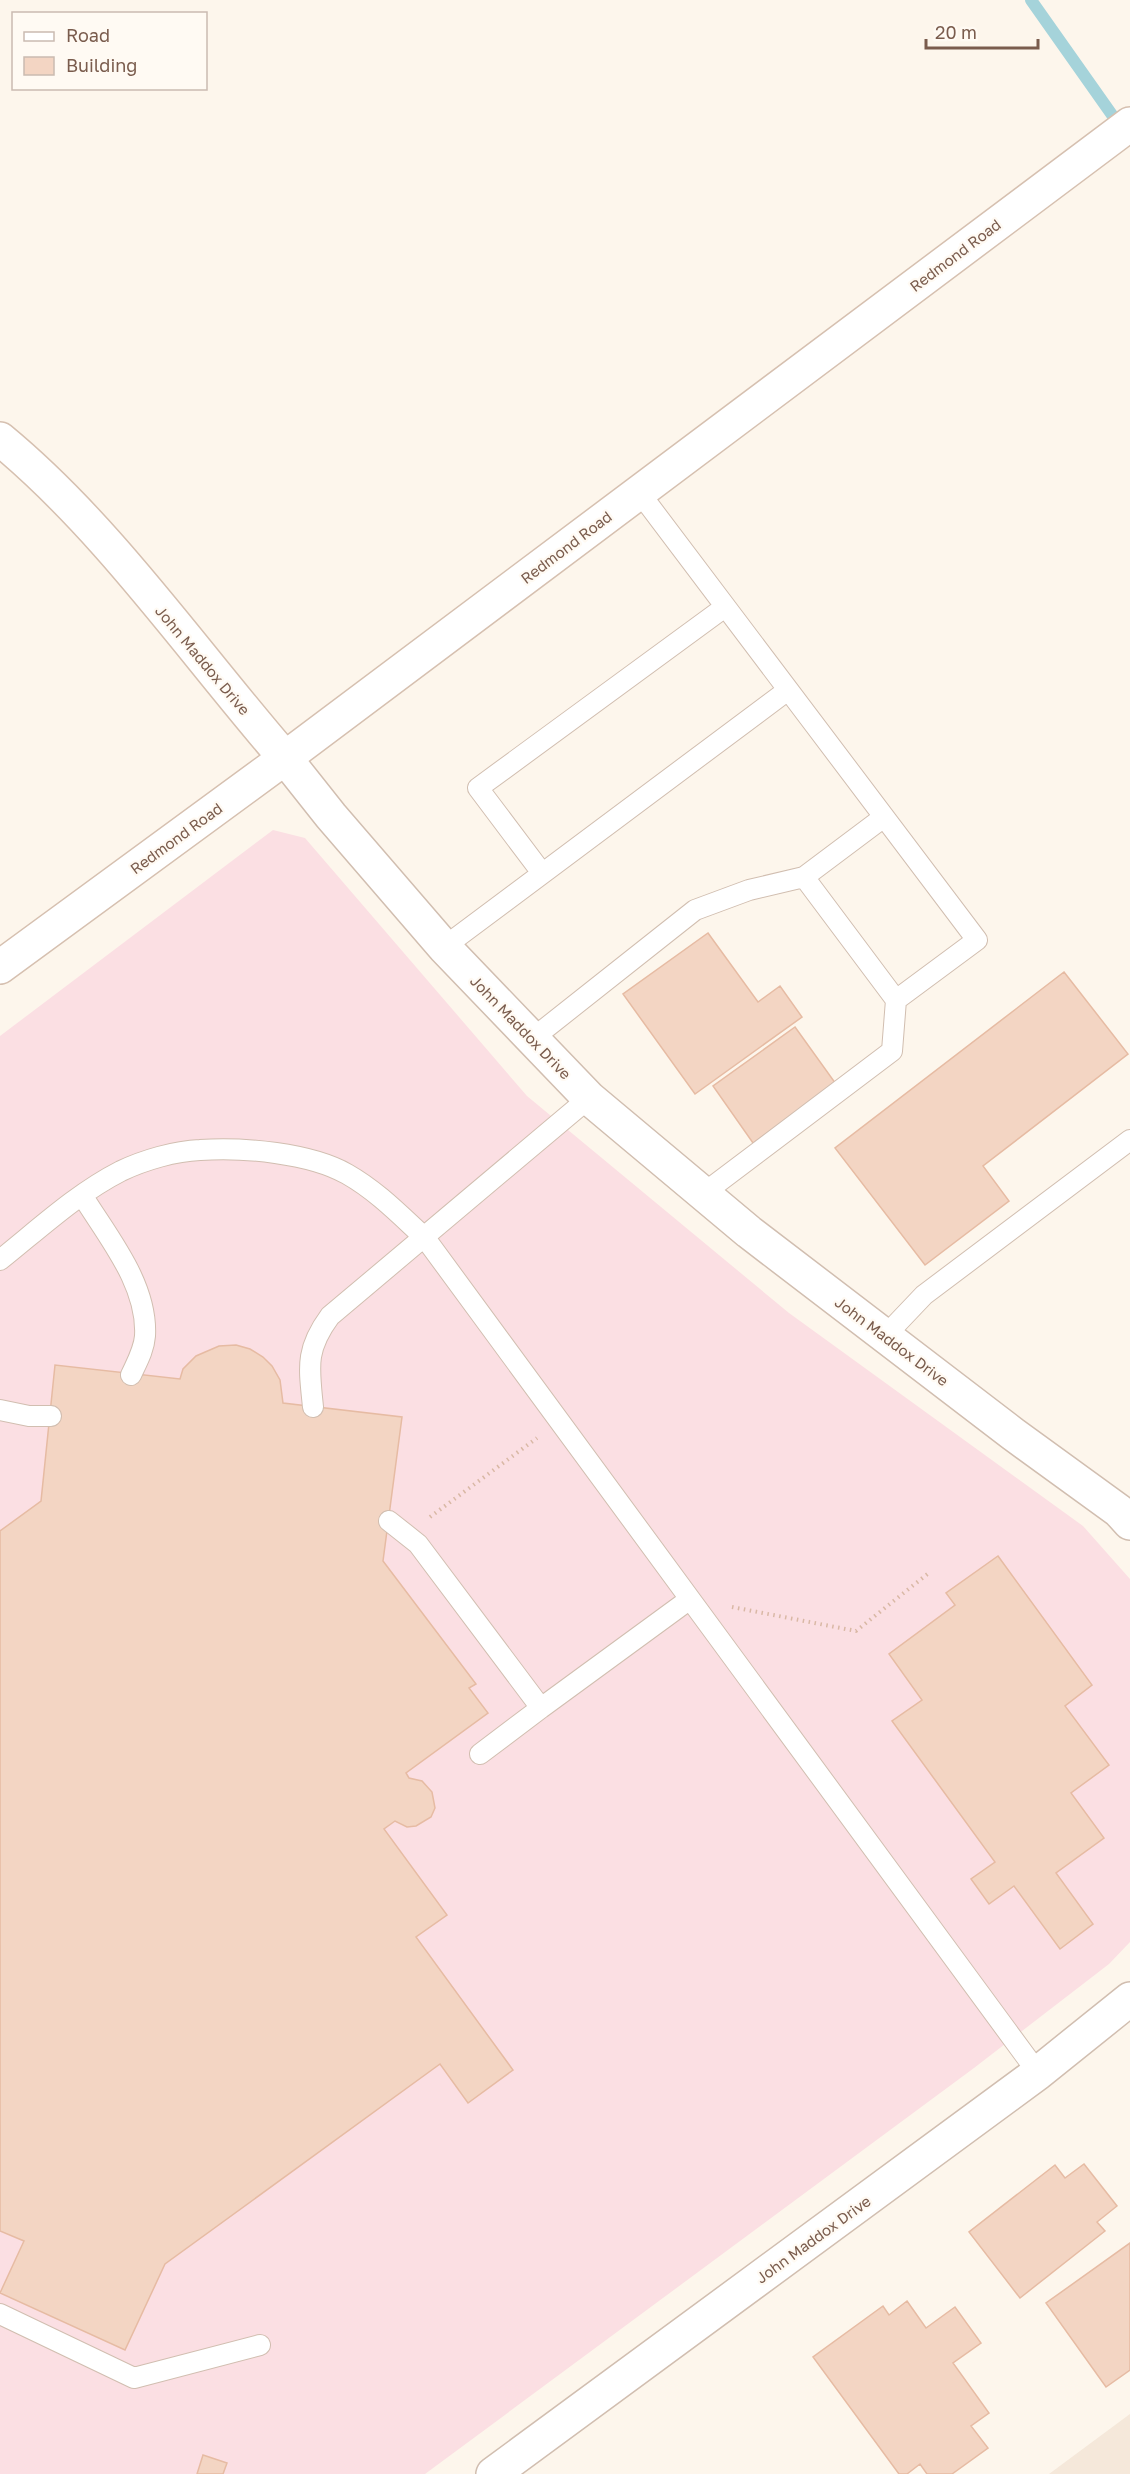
<svg xmlns="http://www.w3.org/2000/svg" width="1130" height="2474" font-family="'Golos Text',sans-serif">
  <style>
    .residential { fill: #f5e8da }
    .medical { fill: #fbdfe3 }
    .lines { fill: none; stroke-linecap: round; stroke-linejoin: round }
    .stream { stroke: #a5d3da; stroke-width: 12 }
    .building { fill: #f3d5c3; stroke: #e6bba3; stroke-width: 1.5 }
    .lane-casing { stroke: #d1beb0; stroke-width: 22 }
    .street-casing { stroke: #d1beb0; stroke-width: 36 }
    .secondary-casing { stroke: #d6c0b0; stroke-width: 36 }
    .path { stroke: #d9b8a5; stroke-width: 4; stroke-dasharray: 1.5 4.5; stroke-linecap: butt }
    .lane { stroke: #fff; stroke-width: 20 }
    .street { stroke: #fff; stroke-width: 33 }
    .secondary { stroke: #fff; stroke-width: 33 }
    .labels { text-anchor: middle; dominant-baseline: central; stroke-width: 4.5; stroke-linejoin: round; paint-order: stroke }
    .street-label { font-size: 15px; fill: #7a5c4d; stroke: #fffaf3 }
  </style>
  <rect width="100%" height="100%" fill="#fdf6ec"/>
  <path class="residential" d="M 1130,2414 L 1130,2474 L 1049,2474 Z"/>
  <path class="medical" d="M 273,830 L 305,838 L 527,1096 L 789,1313 L 1083,1526 L 1130,1579 L 1130,1942 L 1109,1964 L 974,2068 L 425,2474 L 0,2474 L 0,1036 Z"/>
  <g class="lines">
    <path class="stream" d="M 1031,0 L 1122,129"/>
  </g>
  <path class="building" d="M 708,933 L 758,1002 L 780,986 L 802,1017 L 695,1094 L 623,994 Z
    M 1064,972 L 1128,1054 L 983,1166 L 1009,1201 L 925,1265 L 835,1148 Z
    M 795,1027 L 836,1084 L 753,1143 L 713,1086 Z
    M 236,1345 L 250,1349 L 263,1357 L 272,1366 L 280,1380 L 283,1403 L 402,1417 L 383,1561 L 476,1684 L 469,1688 L 488,1713 L 406,1773 L 409,1778 L 422,1781 L 432,1792 L 435,1808 L 431,1817 L 416,1826 L 407,1827 L 395,1821 L 384,1829 L 447,1915 L 416,1937 L 513,2070 L 468,2103 L 440,2064 L 165,2264 L 125,2350 L 0,2293 L 24,2241 L 0,2231 L 0,1531 L 41,1501 L 55,1365 L 180,1379 L 183,1369 L 196,1356 L 219,1346 Z
    M 998,1556 L 1092,1685 L 1065,1706 L 1109,1765 L 1071,1793 L 1104,1838 L 1056,1873 L 1093,1924 L 1060,1949 L 1014,1886 L 989,1904 L 971,1879 L 995,1862 L 892,1721 L 922,1700 L 889,1654 L 955,1605 L 946,1593 Z
    M 1084,2164 L 1117,2206 L 1097,2222 L 1105,2231 L 1020,2298 L 969,2232 L 1055,2165 L 1065,2178 Z
    M 1130,2243 L 1130,2370 L 1106,2387 L 1046,2303 Z
    M 907,2301 L 926,2328 L 955,2307 L 981,2343 L 953,2363 L 989,2413 L 971,2426 L 988,2448 L 952,2474 L 927,2474 L 920,2464 L 907,2474 L 899,2474 L 813,2357 L 883,2306 L 889,2315 Z
    M 203,2455 L 227,2463 L 223,2474 L 197,2474 Z"/>
  <g class="lines">
    <g class="lane-casing">
      <path id="lane" d="M 639,492 L 977,940 L 896,1000
        M 542,873 L 478,788 L 725,607
        M 444,947 L 788,690
        M 532,1039 L 695,910 L 749,890 L 804,877
        M 704,1193 L 892,1051 L 896,1000 L 804,877 L 884,817
        M 82,1195 C 107,1236 148,1284 145,1336 C 144,1350 137,1362 131,1375
        M 0,1260 C 39,1229 76,1194 121,1171 C 144,1160 175,1151 200,1150 C 243,1147 310,1153 347,1174 C 377,1191 400,1215 425,1238 L 1038,2073
        M 885,1336 L 924,1295 L 1130,1140
        M 313,1407 C 309,1367 305,1350 330,1316 L 589,1098
        M 0,1410 L 29,1416 L 51,1416
        M 389,1521 L 418,1544 L 541,1708 L 690,1599
        M 480,1754 L 541,1708
        M 0,2314 L 134,2378 L 260,2345"/>
    </g>
    <g class="street-casing">
      <path id="street" d="M 285,758 L 331,816 L 444,947 L 589,1098 L 749,1232 L 1013,1434 L 1119,1511 L 1130,1523
        M 493,2474 L 1038,2073 L 1130,1999"/>
    </g>
    <g class="secondary-casing">
      <path id="secondary" d="M 0,439 C 108,528 193,652 285,758
        M 0,967 L 285,758 L 1130,124"/>
    </g>
    <path class="path" d="M 430,1517 L 537,1438
      M 732,1607 L 856,1631 L 930,1572"/>
    <use href="#lane" class="lane"/>
    <use href="#street" class="street"/>
    <use href="#secondary" class="secondary"/>
  </g>
  <g class="labels">
    <g class="street-label">
      <text transform="translate(955 255) rotate(-37)">Redmond Road</text>
      <text transform="translate(566 547) rotate(-37)">Redmond Road</text>
      <text transform="translate(203 660) rotate(50)">John Maddox Drive</text>
      <text transform="translate(176 838) rotate(-36)">Redmond Road</text>
      <text transform="translate(521 1027) rotate(46)">John Maddox Drive</text>
      <text transform="translate(892 1341) rotate(37)">John Maddox Drive</text>
      <text transform="translate(813 2239) rotate(-36)">John Maddox Drive</text>
    </g>
  </g>
  <rect x="12" y="12" width="195" height="78" fill="#fffaf3" stroke="#cabbb1" stroke-width="1.5"/>
  <rect x="24" y="32" width="30" height="9" fill="#ffffff" stroke="#cabbb1" stroke-width="1.5"/>
  <text x="66" y="42" font-size="18" fill="#7a5c4d">Road</text>
  <rect x="24" y="57" width="30" height="18" fill="#f3d5c3" stroke="#cabbb1" stroke-width="1.5"/>
  <text x="66" y="72" font-size="18" fill="#7a5c4d">Building</text>
  <path d="M926 39v9h112v-9" fill="none" stroke="#7a5c4d" stroke-width="3"/>
  <text x="935" y="39" font-size="18" fill="#7a5c4d" stroke="#fffaf3" stroke-width="4.5" paint-order="stroke">20 m</text>
</svg>
